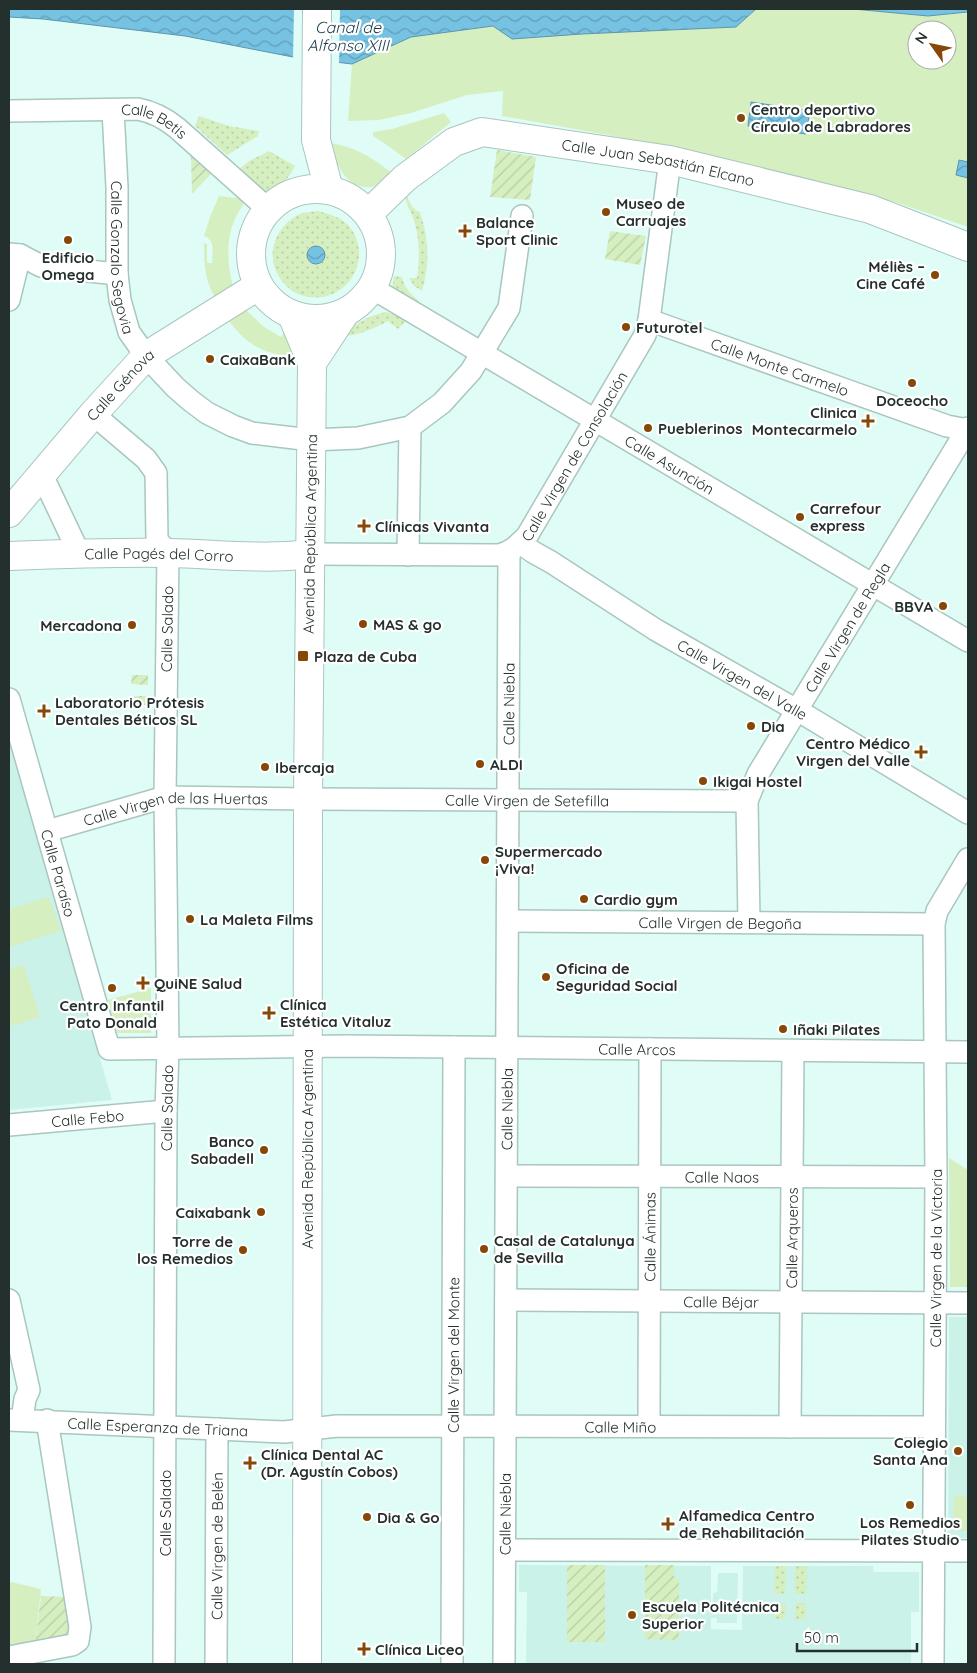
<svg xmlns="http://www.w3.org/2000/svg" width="977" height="1673" font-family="Quicksand,sans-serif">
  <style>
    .built { fill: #cbf2e9 }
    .grass { fill: url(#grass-dots) }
    .park { fill: #d6efc0; fill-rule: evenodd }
    .garden { fill: url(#garden-furrows) }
    .water { fill: url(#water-waves); stroke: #5d96ac }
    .pier { fill: #dffdf6 }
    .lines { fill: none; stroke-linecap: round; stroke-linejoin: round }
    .minor-casing { stroke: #a9c6bf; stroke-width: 24 }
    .major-casing { stroke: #a9c6bf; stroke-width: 30 }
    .minor { stroke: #fff; stroke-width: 21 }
    .major { stroke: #fff; stroke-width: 28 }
    .poi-dot { fill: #864809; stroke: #fff; stroke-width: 2 }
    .labels { text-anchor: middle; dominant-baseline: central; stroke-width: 4.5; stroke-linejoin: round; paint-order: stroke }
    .poi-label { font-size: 15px; font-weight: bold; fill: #24302d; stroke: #fff; text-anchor: start }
    .street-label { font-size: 15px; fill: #24302d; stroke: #fff }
    .water-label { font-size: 16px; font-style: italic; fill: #193b4a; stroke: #fff }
  </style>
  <defs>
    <pattern id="grass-dots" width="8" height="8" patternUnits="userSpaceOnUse" patternTransform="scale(1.25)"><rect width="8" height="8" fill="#d6efc0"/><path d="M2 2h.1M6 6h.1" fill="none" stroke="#b8cda5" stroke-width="1.8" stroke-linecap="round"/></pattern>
    <pattern id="garden-furrows" width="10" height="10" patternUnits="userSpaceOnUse" patternTransform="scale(1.25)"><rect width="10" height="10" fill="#d6efc0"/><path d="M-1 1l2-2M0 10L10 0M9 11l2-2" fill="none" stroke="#b8cda5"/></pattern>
    <pattern id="water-waves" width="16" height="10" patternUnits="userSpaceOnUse" patternTransform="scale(1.25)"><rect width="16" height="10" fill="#76c2e2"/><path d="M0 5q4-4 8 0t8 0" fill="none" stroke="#619eb8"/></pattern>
  </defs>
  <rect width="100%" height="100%" fill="#dffdf6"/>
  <path class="built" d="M 9,747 L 11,747 L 112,1100 L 9,1110 Z
    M 949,1317 L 968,1317 L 968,1538 L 948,1538 Z
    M 519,1565 L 711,1566 L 711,1610 L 712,1611 L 713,1593 L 717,1592 L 718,1573 L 738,1573 L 737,1623 L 717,1623 L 717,1618 L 711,1618 L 711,1629 L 742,1630 L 743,1566 L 873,1566 L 874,1572 L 919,1572 L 919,1612 L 911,1612 L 911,1664 L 519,1664 L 526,1663 L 527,1592 L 519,1592 Z"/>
  <path class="grass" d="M 199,116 L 229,126 L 259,131 L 258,136 L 227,155 L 195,126 Z
    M 269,151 L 295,166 C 289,178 274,198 257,191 C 249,188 241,179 234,173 L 249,161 Z
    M 405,193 C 409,200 412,210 420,212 C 429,239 430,264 422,291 L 414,286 L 409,278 L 417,278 C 420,257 420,236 412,215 C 409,208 405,202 405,193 Z
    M 318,211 C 329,214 341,217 349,226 C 376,259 345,307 304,296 C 292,293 284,285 278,275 C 265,252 277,225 300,214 C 305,212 312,212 318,211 Z
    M 394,276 L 402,277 C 404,288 411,294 419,301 L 417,306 L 392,289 Z
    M 386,312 L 408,319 L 398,329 L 388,321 C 372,330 358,335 340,337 C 351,325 370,315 386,312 Z
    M 775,1566 L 786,1566 L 785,1594 L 774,1594 Z
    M 795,1566 L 807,1566 L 806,1594 L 795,1594 Z
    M 774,1603 L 786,1604 L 785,1619 L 774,1619 Z
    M 795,1603 L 806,1603 L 806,1619 L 795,1619 Z"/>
  <path class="park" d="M 756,9 L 853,9 L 928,16 L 968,13 L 968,227 L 895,202 L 674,147 L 502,116 L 503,91 L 467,95 L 411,113 L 379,120 L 348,121 L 352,64 L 411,37 L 493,26 L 513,39 L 657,28 L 736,27 ZM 917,30 L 947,30 L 947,60 L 917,60 Z
    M 444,113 L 451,122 L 406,159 L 384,143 L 373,136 L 373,132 L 392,129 Z
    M 331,143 C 359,148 374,159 396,176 C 390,179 384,184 378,186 C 348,193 336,167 331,143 Z
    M 219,196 L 246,199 C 244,204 241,208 238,213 C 225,236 227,262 233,287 L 218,303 C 205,282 204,268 204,243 L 207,244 L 207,263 L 212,263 C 212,253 216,240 204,236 L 210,217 Z
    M 245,309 L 264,327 L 281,337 L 285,330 L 297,356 C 264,356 245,344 226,317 Z
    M 49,897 L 61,931 L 9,947 L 9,909 Z
    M 24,965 L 40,1017 L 12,1026 L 9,1016 L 9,969 Z
    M 151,988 L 151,1033 L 117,1033 L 108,1000 Z
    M 949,1158 L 968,1170 L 968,1287 L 950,1287 Z
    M 954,1496 L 968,1496 L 968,1531 L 953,1531 Z
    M 11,1582 L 41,1589 L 35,1646 L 9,1651 L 9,1587 Z"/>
  <path class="garden" d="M 497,150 L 536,157 L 530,200 L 490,197 Z
    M 191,155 L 211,174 L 192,194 Z
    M 610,231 L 646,236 L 640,265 L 605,259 Z
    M 132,675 L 148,675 L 148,685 L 131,684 Z
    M 131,696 L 148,696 L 148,705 L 131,705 Z
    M 567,1565 L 605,1565 L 605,1642 L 567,1642 Z
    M 645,1565 L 674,1565 L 674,1578 L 679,1579 L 679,1640 L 645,1639 Z
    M 41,1596 L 67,1597 C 68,1605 72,1617 71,1625 C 69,1642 48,1644 35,1646 Z"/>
  <path class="water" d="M 9,9 L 756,9 L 736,27 L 582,34 L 512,39 L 493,26 L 411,37 L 352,64 L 293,57 L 185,36 L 43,19 L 9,17 Z
    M 853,9 L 968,9 L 968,12 L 928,16 Z
    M 751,102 L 810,111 L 806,134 L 748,126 Z
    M 959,160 L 968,162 L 968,178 L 956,175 Z
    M307 255a9 9 0 1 1 18 0a9 9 0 1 1-18 0Z"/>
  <path class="pier" d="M 294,9 L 340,9 L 339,66 L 293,60 Z"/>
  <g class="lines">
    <g class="minor-casing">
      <g id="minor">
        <path id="s1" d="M 113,110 L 117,187 L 117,274 L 120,300 L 129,332 L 146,356 L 175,387 L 191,401 L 207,413 L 233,426 L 252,433 L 311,440 L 358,438 L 410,427 L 442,403 L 471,371 L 509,308 L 522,216"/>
        <path id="s2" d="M 9,111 L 138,109 C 153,112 165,118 177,128 L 268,209"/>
        <path d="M 9,254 L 20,255 L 41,266 L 117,274"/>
        <path id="s3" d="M 372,288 L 968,641"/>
        <path d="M 9,300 L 20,255"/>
        <path id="s4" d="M 649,320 L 947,426 L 968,430"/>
        <path d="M 93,414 L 146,459 L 156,473 L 157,540 L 168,553 L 165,797 L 168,1048 L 166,1111 L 164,1664"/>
        <path d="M 42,475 L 79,553"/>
        <path id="s5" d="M 520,543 L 533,552 L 551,562 L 656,630 L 807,716 L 968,813"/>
        <path id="s6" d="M 310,554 L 499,555 C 512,552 518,545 527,536 L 645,335 L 649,320 L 670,160"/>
        <path d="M 408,555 L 410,427"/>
        <path id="s7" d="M 9,699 L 109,1049 L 345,1046 L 968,1052"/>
        <path id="s8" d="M 47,831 L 165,797 L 308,799 L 747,801"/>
        <path id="s9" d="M 508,921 L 934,924"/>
        <path id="s10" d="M 749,922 L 747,801 L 758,774 L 968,428"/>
        <path id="s11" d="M 9,1125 L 166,1111"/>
        <path id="s12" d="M 507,1176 L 936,1177"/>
        <path d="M 9,1300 L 29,1390 L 25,1399 L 22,1420"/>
        <path id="s13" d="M 506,1300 L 968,1303"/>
        <path id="s14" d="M 9,1420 L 284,1432 L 337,1426 L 934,1427"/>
        <path id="s15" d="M 649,1426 L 650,1049"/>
        <path id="s16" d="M 790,1427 L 793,1051"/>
        <path d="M 505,1550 L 968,1551"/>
        <path d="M 9,1657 L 72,1645 L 78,1641 L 80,1627 L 47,1420"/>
        <path id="s17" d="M 216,1664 L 217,1429"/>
        <path id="s18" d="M 452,1664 L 454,1047"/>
        <path id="s19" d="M 504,1664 L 509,553"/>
        <path id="s20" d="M 933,1664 L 936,1177 L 934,924 L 937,911 L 968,859"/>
      </g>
    </g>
    <g class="major-casing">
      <g id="major">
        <path d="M 317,9 L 316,140 L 329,190"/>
        <circle cx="316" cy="254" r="65"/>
        <path id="s21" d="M 368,214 L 405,178 L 454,142 L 482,132 L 670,160 L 870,209 L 968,247"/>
        <path d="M 292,315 L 312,363 L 308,799 L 307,1664"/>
        <path d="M 312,363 L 345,313"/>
        <path id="s22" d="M 9,513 L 93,414 L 146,356 L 258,286"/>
        <path id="s23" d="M 9,556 C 62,554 115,552 169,553 C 216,554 263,560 310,554"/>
      </g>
    </g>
    <use href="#minor" class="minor"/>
    <use href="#major" class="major"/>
  </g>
  <g class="poi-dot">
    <circle cx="741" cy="118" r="5"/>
    <circle cx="606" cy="212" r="5"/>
    <path d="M462.5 223.5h5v5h5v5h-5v5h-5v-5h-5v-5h5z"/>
    <circle cx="68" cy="240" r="5"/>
    <circle cx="935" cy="275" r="5"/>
    <circle cx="626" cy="327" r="5"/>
    <circle cx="210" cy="359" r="5"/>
    <circle cx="912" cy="383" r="5"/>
    <path d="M865.5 413.5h5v5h5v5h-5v5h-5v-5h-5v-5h5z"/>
    <circle cx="648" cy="428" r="5"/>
    <circle cx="800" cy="517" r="5"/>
    <path d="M361.5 518.5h5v5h5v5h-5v5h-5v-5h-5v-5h5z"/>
    <circle cx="943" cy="606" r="5"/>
    <circle cx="363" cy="624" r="5"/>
    <circle cx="132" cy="625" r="5"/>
    <rect x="297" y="650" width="12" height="12" rx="2.5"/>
    <path d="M41.5 703.5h5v5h5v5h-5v5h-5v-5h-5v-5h5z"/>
    <circle cx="751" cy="726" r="5"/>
    <path d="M918.5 744.5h5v5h5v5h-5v5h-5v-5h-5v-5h5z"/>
    <circle cx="480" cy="764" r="5"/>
    <circle cx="265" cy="767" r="5"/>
    <circle cx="703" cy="781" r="5"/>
    <circle cx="485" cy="860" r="5"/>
    <circle cx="584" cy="899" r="5"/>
    <circle cx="190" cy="919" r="5"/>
    <circle cx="546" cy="977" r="5"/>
    <path d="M140.5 975.5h5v5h5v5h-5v5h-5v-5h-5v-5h5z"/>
    <circle cx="112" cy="988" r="5"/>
    <path d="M266.5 1005.5h5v5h5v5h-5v5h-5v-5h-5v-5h5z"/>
    <circle cx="783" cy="1029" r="5"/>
    <circle cx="264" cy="1150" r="5"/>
    <circle cx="261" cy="1212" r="5"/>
    <circle cx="484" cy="1249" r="5"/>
    <circle cx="243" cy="1250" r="5"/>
    <circle cx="958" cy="1451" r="5"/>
    <path d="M247.5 1455.5h5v5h5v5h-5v5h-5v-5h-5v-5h5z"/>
    <circle cx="910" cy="1505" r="5"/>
    <circle cx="367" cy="1517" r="5"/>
    <path d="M665.5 1516.5h5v5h5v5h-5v5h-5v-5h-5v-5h5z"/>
    <circle cx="632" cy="1615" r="5"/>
    <path d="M361.5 1641.5h5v5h5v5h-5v5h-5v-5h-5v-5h5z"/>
  </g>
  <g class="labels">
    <g class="poi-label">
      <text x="751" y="109">Centro deportivo<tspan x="751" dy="17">Círculo de Labradores</tspan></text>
      <text x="616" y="203">Museo de<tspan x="616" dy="17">Carruajes</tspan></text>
      <text x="476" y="222">Balance<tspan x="476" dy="17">Sport Clinic</tspan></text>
      <text x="68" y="257" text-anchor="middle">Edificio<tspan x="68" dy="17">Omega</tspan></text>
      <text x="925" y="266" text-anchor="end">Méliès –<tspan x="925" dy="17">Cine Café</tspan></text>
      <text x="636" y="327">Futurotel</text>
      <text x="220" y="359">CaixaBank</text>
      <text x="912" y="400" text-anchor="middle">Doceocho</text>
      <text x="857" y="412" text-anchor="end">Clinica<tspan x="857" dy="17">Montecarmelo</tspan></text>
      <text x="658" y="428">Pueblerinos</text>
      <text x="810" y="508">Carrefour<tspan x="810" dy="17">express</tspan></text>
      <text x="375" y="526">Clínicas Vivanta</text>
      <text x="933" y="606" text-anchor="end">BBVA</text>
      <text x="373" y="624">MAS &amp; go</text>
      <text x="122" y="625" text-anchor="end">Mercadona</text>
      <text x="314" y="656">Plaza de Cuba</text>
      <text x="55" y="702">Laboratorio Prótesis<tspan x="55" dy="17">Dentales Béticos SL</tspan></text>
      <text x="761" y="726">Dia</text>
      <text x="910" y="743" text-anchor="end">Centro Médico<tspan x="910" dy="17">Virgen del Valle</tspan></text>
      <text x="490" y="764">ALDI</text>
      <text x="275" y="767">Ibercaja</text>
      <text x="713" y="781">Ikigai Hostel</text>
      <text x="495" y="851">Supermercado<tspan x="495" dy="17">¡Viva!</tspan></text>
      <text x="594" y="899">Cardio gym</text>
      <text x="200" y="919">La Maleta Films</text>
      <text x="556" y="968">Oficina de<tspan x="556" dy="17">Seguridad Social</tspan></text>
      <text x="154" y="983">QuiNE Salud</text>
      <text x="280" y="1004">Clínica<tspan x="280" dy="17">Estética Vitaluz</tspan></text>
      <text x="112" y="1005" text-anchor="middle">Centro Infantil<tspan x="112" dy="17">Pato Donald</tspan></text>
      <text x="793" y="1029">Iñaki Pilates</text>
      <text x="254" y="1141" text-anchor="end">Banco<tspan x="254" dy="17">Sabadell</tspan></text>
      <text x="251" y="1212" text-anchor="end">Caixabank</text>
      <text x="494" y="1240">Casal de Catalunya<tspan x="494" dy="17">de Sevilla</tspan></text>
      <text x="233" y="1241" text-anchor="end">Torre de<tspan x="233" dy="17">los Remedios</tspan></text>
      <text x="948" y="1442" text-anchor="end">Colegio<tspan x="948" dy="17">Santa Ana</tspan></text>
      <text x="261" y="1454">Clínica Dental AC<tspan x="261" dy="17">(Dr. Agustín Cobos)</tspan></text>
      <text x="679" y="1515">Alfamedica Centro<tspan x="679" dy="17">de Rehabilitación</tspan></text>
      <text x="377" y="1517">Dia &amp; Go</text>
      <text x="910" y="1522" text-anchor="middle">Los Remedios<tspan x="910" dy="17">Pilates Studio</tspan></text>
      <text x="642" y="1606">Escuela Politécnica<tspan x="642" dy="17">Superior</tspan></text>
      <text x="375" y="1649">Clínica Liceo</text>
    </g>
    <g class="street-label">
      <text stroke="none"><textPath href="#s2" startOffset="148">Calle Betis</textPath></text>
      <text stroke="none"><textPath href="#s21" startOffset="321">Calle Juan Sebastián Elcano</textPath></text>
      <text stroke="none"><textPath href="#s1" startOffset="148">Calle Gonzalo Segovia</textPath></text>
      <text stroke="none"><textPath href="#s4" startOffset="139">Calle Monte Carmelo</textPath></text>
      <text stroke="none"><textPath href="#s22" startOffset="170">Calle Génova</textPath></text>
      <text stroke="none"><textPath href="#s6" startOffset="316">Calle Virgen de Consolación</textPath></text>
      <text stroke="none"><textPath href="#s3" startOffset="346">Calle Asunción</textPath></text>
      <text transform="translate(310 534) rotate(-89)">Avenida República Argentina</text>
      <text stroke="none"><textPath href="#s23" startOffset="150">Calle Pagés del Corro</textPath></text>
      <text stroke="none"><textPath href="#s10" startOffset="322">Calle Virgen de Regla</textPath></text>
      <text transform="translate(167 629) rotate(-89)">Calle Salado</text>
      <text stroke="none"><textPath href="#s5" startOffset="261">Calle Virgen del Valle</textPath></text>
      <text stroke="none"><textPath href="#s19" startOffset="960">Calle Niebla</textPath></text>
      <text stroke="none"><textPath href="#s8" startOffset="485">Calle Virgen de Setefilla</textPath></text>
      <text stroke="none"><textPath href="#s8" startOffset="132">Calle Virgen de las Huertas</textPath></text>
      <text stroke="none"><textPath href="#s7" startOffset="181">Calle Paraíso</textPath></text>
      <text stroke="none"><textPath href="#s9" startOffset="212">Calle Virgen de Begoña</textPath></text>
      <text stroke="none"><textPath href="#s7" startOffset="892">Calle Arcos</textPath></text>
      <text transform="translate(167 1108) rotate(-89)">Calle Salado</text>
      <text stroke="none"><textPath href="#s19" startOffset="555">Calle Niebla</textPath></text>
      <text stroke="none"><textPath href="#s11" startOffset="79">Calle Febo</textPath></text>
      <text transform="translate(307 1149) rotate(-90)">Avenida República Argentina</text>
      <text stroke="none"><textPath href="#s12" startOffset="215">Calle Naos</textPath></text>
      <text stroke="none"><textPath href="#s15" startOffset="189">Calle Ánimas</textPath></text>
      <text stroke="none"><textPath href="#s16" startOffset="189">Calle Arqueros</textPath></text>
      <text stroke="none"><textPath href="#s20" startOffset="406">Calle Virgen de la Victoria</textPath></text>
      <text stroke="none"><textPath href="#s13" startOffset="215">Calle Béjar</textPath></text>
      <text stroke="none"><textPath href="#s18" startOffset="309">Calle Virgen del Monte</textPath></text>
      <text stroke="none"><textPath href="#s14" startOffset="149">Calle Esperanza de Triana</textPath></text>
      <text stroke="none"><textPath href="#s14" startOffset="612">Calle Miño</textPath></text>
      <text transform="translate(165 1513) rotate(-90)">Calle Salado</text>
      <text stroke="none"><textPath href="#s19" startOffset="150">Calle Niebla</textPath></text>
      <text stroke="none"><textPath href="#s17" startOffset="118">Calle Virgen de Belén</textPath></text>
    </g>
    <g class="water-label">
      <text x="348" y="27">Canal de<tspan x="348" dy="18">Alfonso XIII</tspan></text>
    </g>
  </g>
  <rect width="977" height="1673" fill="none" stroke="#24302d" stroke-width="20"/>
  <g transform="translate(932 45) rotate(303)"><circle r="24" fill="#ffffff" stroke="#a7acab"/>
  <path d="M0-4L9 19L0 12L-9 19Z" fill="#864809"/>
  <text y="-8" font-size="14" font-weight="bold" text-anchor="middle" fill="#24302d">N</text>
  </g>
  <path d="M797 1643v8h120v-8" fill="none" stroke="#24302d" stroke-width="2.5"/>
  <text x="804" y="1643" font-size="15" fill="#24302d" stroke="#ffffff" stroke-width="4" paint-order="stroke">50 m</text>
</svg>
